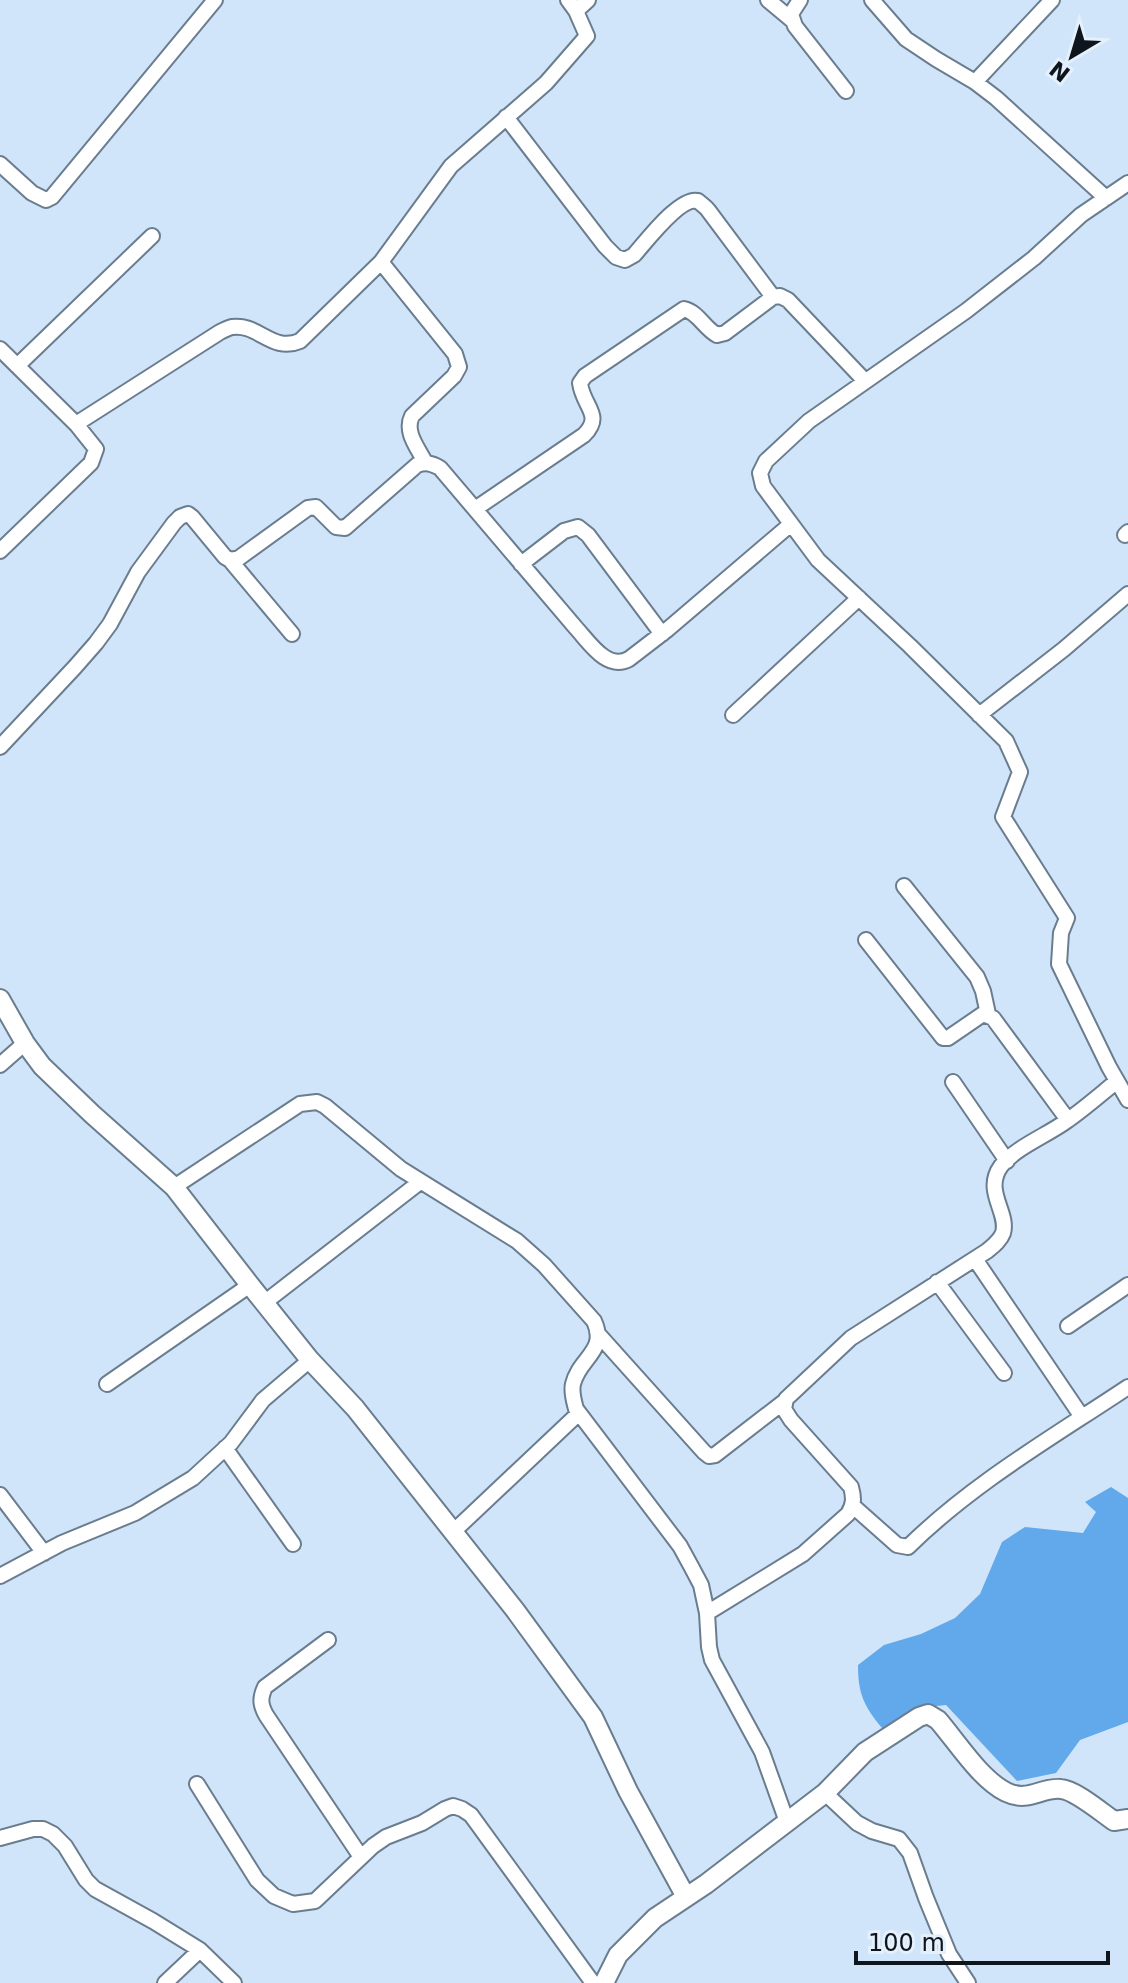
<svg xmlns="http://www.w3.org/2000/svg" width="1128" height="1983" font-family="'DejaVu Sans',sans-serif">
  <style>
    .water { fill: #61a9eb }
    .lines { fill: none; stroke-linecap: round; stroke-linejoin: round }
    .minor-casing { stroke: #6a7d8f; stroke-width: 18 }
    .tertiary-casing { stroke: #6a7d8f; stroke-width: 22 }
    .minor { stroke: #fff; stroke-width: 14 }
    .tertiary { stroke: #fff; stroke-width: 18 }
  </style>
  <rect width="100%" height="100%" fill="#d0e5f9"/>
  <path class="water" d="M 1111,1487 L 1128,1498 L 1128,1722 L 1080,1740 L 1056,1773 L 1017,1781 L 946,1705 L 927,1707 L 882,1728 C 864,1706 858,1694 858,1665 L 884,1645 L 921,1634 L 955,1618 L 980,1594 L 1002,1542 L 1025,1527 L 1083,1533 L 1096,1512 L 1085,1502 Z"/>
  <g class="lines">
    <g class="minor-casing">
      <path id="minor" d="M 568,0 L 576,11 L 588,0
        M 768,0 L 792,20
        M 800,0 L 791,14 L 795,26 L 846,91
        M 872,0 L 906,39 L 936,59 L 975,82 L 996,98 L 1106,198
        M 975,82 L 1052,0
        M 506,117 L 605,246 L 616,257 L 625,260 L 634,255 C 645,243 680,196 698,201 C 699,202 708,209 708,210 L 773,297
        M 0,164 L 32,193 L 46,200 L 52,197 L 215,0
        M 1128,183 L 1081,215 L 1034,258 L 966,311 L 809,421 L 766,461 L 760,473 L 763,486 L 818,560 L 910,646 L 1006,741 L 1020,772 L 1003,817 L 1067,918 L 1061,933 L 1059,964 L 1109,1067 L 1128,1100
        M 381,262 L 455,354 L 459,367 L 454,376 L 412,416 C 404,432 418,448 425,462
        M 0,349 L 76,424 L 96,449 L 91,463 L 0,551
        M 17,366 L 152,236
        M 76,424 L 220,332 C 224,330 228,328 232,327 C 258,323 272,353 300,341 L 381,262 L 451,166 L 546,83 L 587,36 L 576,11
        M 475,509 L 584,435 C 604,415 583,407 580,383 L 585,376 L 684,309 C 698,312 704,328 717,335 L 725,333 L 773,297 L 780,296 L 788,300 L 865,381
        M 1125,535 L 1128,532
        M 230,560 L 292,634
        M 521,564 L 564,531 L 578,527 L 588,535 L 662,634
        M 733,715 L 859,598
        M 979,715 L 1064,649 L 1128,594
        M 0,747 L 75,667 L 96,643 L 110,624 L 138,572 L 174,523 L 180,517 L 188,514 L 192,517 L 225,557 L 230,560 L 239,558 L 308,508 L 316,507 L 336,527 L 345,528 L 417,465 C 426,462 431,463 440,468 L 576,628 C 589,642 607,671 629,659 L 668,629 L 791,524
        M 904,886 L 977,977 L 983,991 L 988,1014
        M 866,940 L 943,1038 L 948,1038 L 983,1014 L 993,1018 L 1068,1120
        M 0,1065 L 25,1043
        M 953,1082 L 1007,1161
        M 174,1187 L 300,1104 L 317,1102 L 325,1106 L 401,1169 L 517,1241 L 544,1265 L 594,1321 C 608,1351 579,1358 573,1384 C 571,1392 574,1401 576,1409 L 680,1546 L 692,1568 L 701,1585 L 707,1613 L 709,1647 L 712,1660 L 762,1752 L 787,1822
        M 975,1259 L 1082,1417
        M 937,1282 L 1004,1373
        M 264,1303 L 420,1182
        M 1068,1326 L 1128,1285
        M 599,1335 L 704,1452 L 709,1456 L 715,1455 L 785,1401
        M 107,1384 L 250,1285
        M 225,1448 L 293,1544
        M 0,1495 L 44,1553
        M 853,1506 L 897,1545 L 908,1547 C 973,1483 1053,1437 1128,1387
        M 454,1531 L 579,1413
        M 0,1576 L 62,1543 L 135,1513 L 193,1478 L 231,1443 L 263,1400 L 310,1360
        M 707,1613 L 803,1554 L 848,1514 C 854,1504 854,1498 851,1487 L 791,1420 L 784,1409 L 786,1399 L 851,1338 L 987,1251 C 993,1246 1000,1241 1003,1233 C 1009,1212 983,1191 1001,1166 C 1016,1147 1048,1135 1068,1120 C 1085,1108 1101,1094 1117,1081
        M 328,1640 L 265,1687 C 260,1698 260,1704 266,1715 L 361,1857
        M 197,1784 L 257,1880 L 274,1896 L 293,1904 L 315,1901 L 373,1846 L 386,1837 L 422,1823 L 445,1809 L 453,1806 L 462,1809 L 471,1815 L 593,1983
        M 825,1793 L 857,1823 L 872,1831 L 899,1839 L 910,1853 L 926,1898 L 949,1954 L 968,1983
        M 0,1838 L 33,1829 L 43,1829 L 53,1834 L 65,1846 L 86,1880 L 95,1889 L 153,1921 L 200,1950 L 234,1983
        M 165,1983 L 200,1950"/>
    </g>
    <g class="tertiary-casing">
      <path id="tertiary" d="M 0,999 L 25,1043 L 42,1066 L 92,1114 L 174,1187 L 250,1285 L 310,1360 L 355,1408 L 515,1610 L 593,1717 L 628,1791 L 686,1897
        M 604,1983 L 618,1955 L 655,1918 L 706,1884 L 825,1793 L 865,1752 L 919,1717 L 928,1714 L 938,1720 C 957,1742 980,1779 1006,1792 C 1028,1803 1041,1787 1061,1789 C 1075,1790 1101,1812 1114,1821 L 1128,1819"/>
    </g>
    <use href="#minor" class="minor"/>
    <use href="#tertiary" class="tertiary"/>
  </g>
  <g transform="translate(1072 56) rotate(218)" stroke="#e4f1fd" stroke-width="6" paint-order="stroke">
  <path d="M0-6L14 30L0 20L-14 30Z" fill="#0e151c"/>
  <text y="-12" font-size="22" font-weight="bold" text-anchor="middle" fill="#0e151c">N</text>
  </g>
  <path d="M856 1951v12h252v-12" fill="none" stroke="#0e151c" stroke-width="4"/>
  <text x="868" y="1951" font-size="24" fill="#0e151c" stroke="#e4f1fd" stroke-width="6" paint-order="stroke">100 m</text>
</svg>
